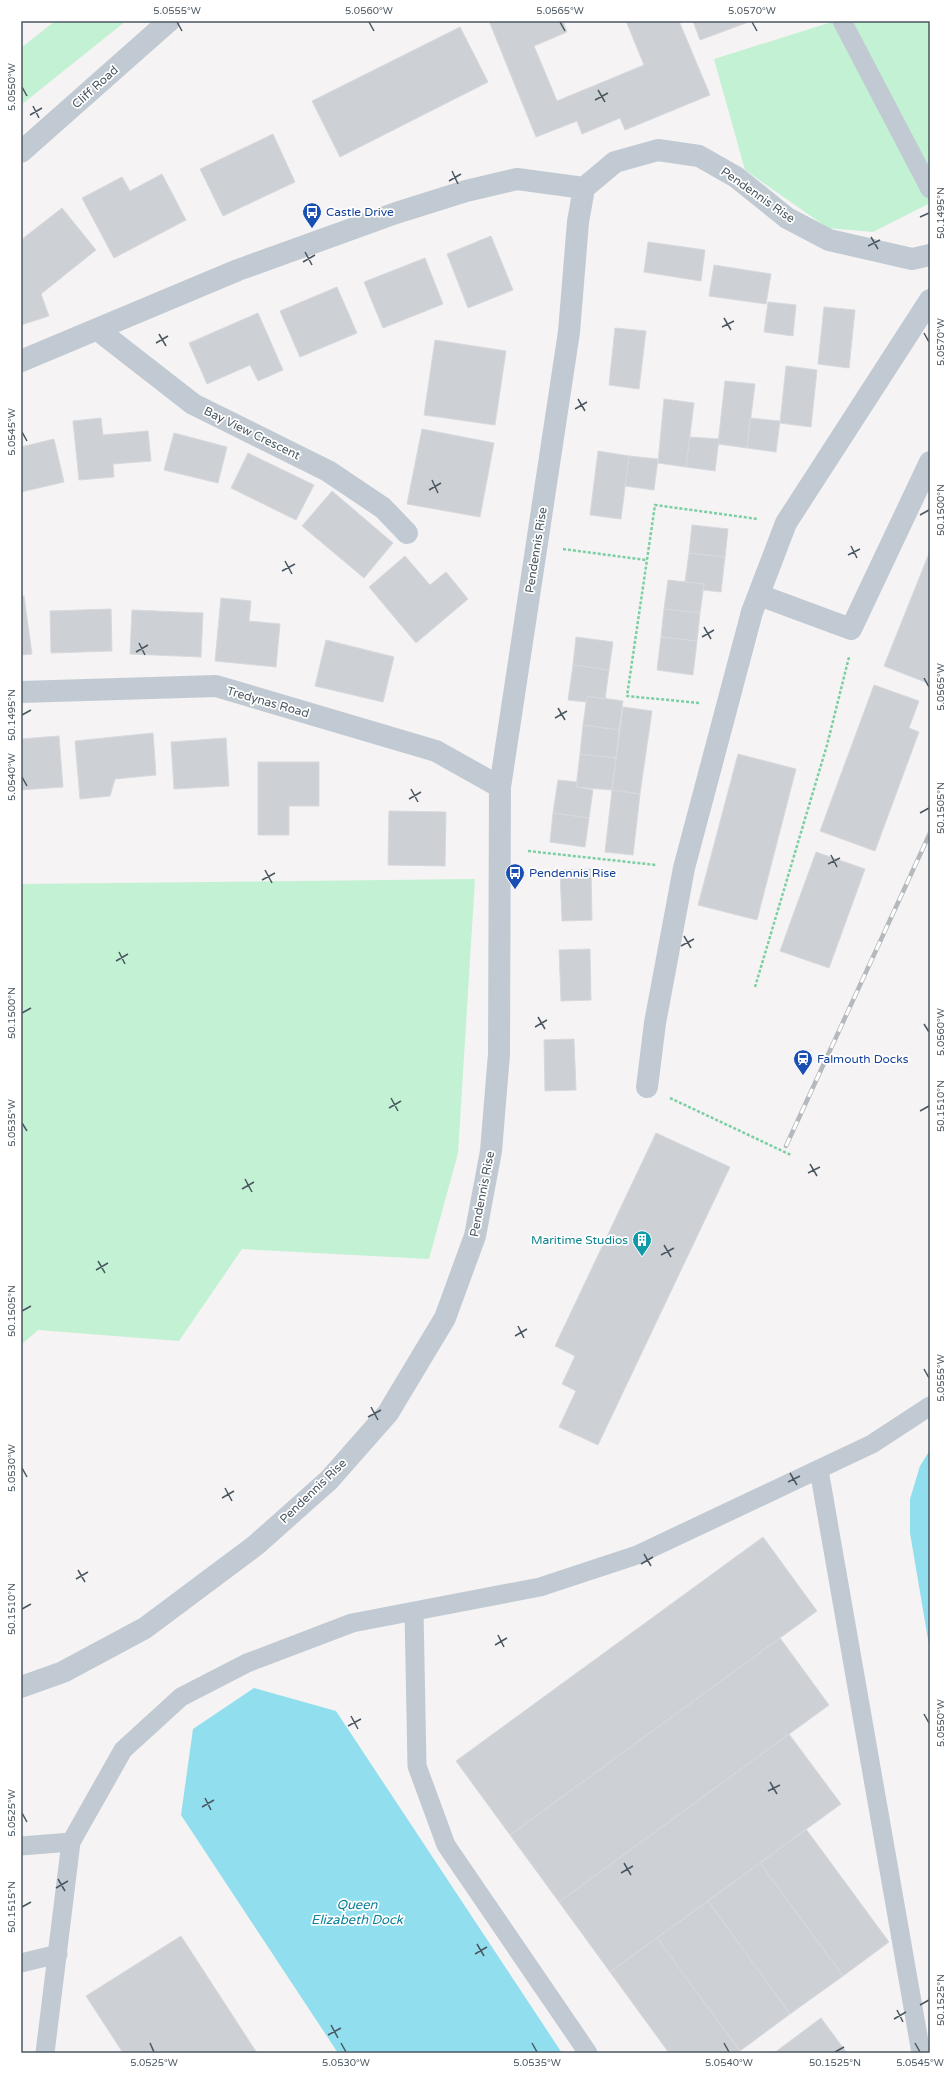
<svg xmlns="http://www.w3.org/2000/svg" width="951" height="2074" font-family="'Varela Round',sans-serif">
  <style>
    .green { fill: #c3f1d3 }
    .water { fill: #90deee }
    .building { fill: #cdd0d5; stroke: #d7d9de }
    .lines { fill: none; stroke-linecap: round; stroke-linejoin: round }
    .path { stroke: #7ad0a2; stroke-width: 2.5; stroke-dasharray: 3 2; stroke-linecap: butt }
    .service { stroke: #c1cad2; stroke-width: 19 }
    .minor { stroke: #c1cad2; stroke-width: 22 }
    .tertiary { stroke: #c1cad2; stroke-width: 22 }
    .rail-casing { stroke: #b5b8bd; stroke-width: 4.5 }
    .rail { stroke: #fff; stroke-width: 3; stroke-dasharray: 9; stroke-linecap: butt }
    .ticks { fill: none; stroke: #4a5761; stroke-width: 1.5 }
    .labels { text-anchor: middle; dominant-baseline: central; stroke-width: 3.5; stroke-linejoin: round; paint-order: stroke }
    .street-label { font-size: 12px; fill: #4a5761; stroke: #fff }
    .transit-label { font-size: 12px; fill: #164399; stroke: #fff; text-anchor: start }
    .culture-label { font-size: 12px; fill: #0d838f; stroke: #fff; text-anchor: end }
    .water-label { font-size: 13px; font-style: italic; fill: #0c819a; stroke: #fff }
    .neatline { fill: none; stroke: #4a5761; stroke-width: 1.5 }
    .ticks-label { font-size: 10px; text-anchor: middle; fill: #4a5761 }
  </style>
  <rect width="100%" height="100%" fill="#f5f3f3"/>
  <path class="green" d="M 55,21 L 126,21 L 21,105 L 21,48 Z
    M 835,21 L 930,21 L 930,203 L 873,232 L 828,228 L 745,170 L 714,59 Z
    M 475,879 L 458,1153 L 429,1259 L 242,1249 L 179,1341 L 38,1330 L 21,1345 L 21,884 Z"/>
  <path class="water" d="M 930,1450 L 930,1651 L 910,1533 L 910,1499 L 920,1466 Z
    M 254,1688 L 336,1711 L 562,2053 L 338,2053 L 181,1815 L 193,1729 Z"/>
  <path class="building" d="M 489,21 L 563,21 L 567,32 L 534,46 L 557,101 L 644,65 L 626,21 L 679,21 L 710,95 L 625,130 L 620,118 L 582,134 L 577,121 L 536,137 Z
    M 693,21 L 746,21 L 746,23 L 700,40 Z
    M 460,27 L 488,82 L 340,157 L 312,101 Z
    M 273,134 L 295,182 L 223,216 L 200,169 Z
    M 162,174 L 186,220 L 114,258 L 82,198 L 122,177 L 130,191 Z
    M 62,208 L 96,250 L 41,294 L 49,316 L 21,325 L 21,240 Z
    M 491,236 L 513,290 L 468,308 L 447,254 Z
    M 648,242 L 705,250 L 701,281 L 644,272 Z
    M 425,258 L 443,304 L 383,328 L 364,282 Z
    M 714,265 L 771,274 L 766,304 L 709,296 Z
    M 337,287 L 357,333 L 300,357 L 280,311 Z
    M 768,302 L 796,305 L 793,336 L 764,332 Z
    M 824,307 L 855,310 L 849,368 L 818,364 Z
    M 258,313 L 283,370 L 258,381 L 250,365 L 207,384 L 189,343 Z
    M 615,328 L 646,331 L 639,389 L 609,385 Z
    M 435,340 L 506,351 L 495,425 L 424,415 Z
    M 786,366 L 817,370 L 811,427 L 780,423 Z
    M 725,381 L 755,384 L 747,448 L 718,444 Z
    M 664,399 L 694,403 L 686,467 L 658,463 Z
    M 101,418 L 103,435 L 148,431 L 151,461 L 113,464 L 114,477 L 79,480 L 73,421 Z
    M 750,418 L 780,421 L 776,452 L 747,448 Z
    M 422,429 L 494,443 L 480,517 L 407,504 Z
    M 174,433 L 227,447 L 218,483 L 164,470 Z
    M 690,437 L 719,439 L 715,471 L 686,467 Z
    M 54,439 L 64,482 L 21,492 L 21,447 Z
    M 598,451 L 629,456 L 621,519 L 590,515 Z
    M 248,453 L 314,485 L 296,520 L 231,488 Z
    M 629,456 L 658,459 L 654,490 L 625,486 Z
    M 332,491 L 393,543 L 364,578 L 302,526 Z
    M 692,525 L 728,529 L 725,557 L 689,553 Z
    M 930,551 L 930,684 L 884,666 Z
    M 689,553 L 725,557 L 721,592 L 703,590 L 704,584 L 685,582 Z
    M 405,556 L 430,585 L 446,572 L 468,599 L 416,643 L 369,587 Z
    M 668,580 L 704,584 L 700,613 L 664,609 Z
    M 21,596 L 24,596 L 32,654 L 21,655 Z
    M 221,598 L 251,601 L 249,621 L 280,624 L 276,667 L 215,661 Z
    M 111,609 L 112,651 L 51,653 L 50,611 Z
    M 664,609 L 700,613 L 697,641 L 661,637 Z
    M 132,610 L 203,613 L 201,657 L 130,654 Z
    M 576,637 L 613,642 L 609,670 L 573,665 Z
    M 661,637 L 697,641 L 693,675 L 657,670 Z
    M 326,640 L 394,657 L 383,702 L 315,686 Z
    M 573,665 L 609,670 L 605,699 L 587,696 L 586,702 L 568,700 Z
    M 874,685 L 919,701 L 909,728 L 919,732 L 875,851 L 820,831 Z
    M 587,696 L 623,701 L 619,730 L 583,725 Z
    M 623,707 L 652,711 L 640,794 L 612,790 Z
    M 583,725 L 619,730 L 616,758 L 580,754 Z
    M 153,733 L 156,775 L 115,779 L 110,796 L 80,799 L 75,741 Z
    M 59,736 L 63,787 L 21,790 L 21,739 Z
    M 226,738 L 229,786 L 174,789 L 171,742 Z
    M 580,754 L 616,758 L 612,790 L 576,787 Z
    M 738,754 L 796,769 L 757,920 L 698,905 Z
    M 258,762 L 319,762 L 319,806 L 289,806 L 289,835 L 258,835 Z
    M 558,780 L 577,782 L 576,787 L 593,790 L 589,818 L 553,813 Z
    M 612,790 L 640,794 L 633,855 L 605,852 Z
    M 389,811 L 446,812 L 445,866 L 388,865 Z
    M 553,813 L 589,818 L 585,847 L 550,842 Z
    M 816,852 L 865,869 L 829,968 L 780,951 Z
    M 591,869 L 592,920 L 562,921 L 560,870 Z
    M 590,949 L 591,1000 L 561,1001 L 559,950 Z
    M 574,1039 L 576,1090 L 545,1091 L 544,1040 Z
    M 656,1133 L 730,1167 L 598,1445 L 559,1427 L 576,1391 L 562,1384 L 575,1356 L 555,1346 Z
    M 763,1537 L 817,1611 L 510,1835 L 456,1761 Z
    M 780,1638 L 829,1705 L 559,1902 L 510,1835 Z
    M 789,1734 L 841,1804 L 610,1972 L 559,1902 Z
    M 806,1829 L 889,1942 L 843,1976 L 760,1863 Z
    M 760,1863 L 843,1976 L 790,2014 L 708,1901 Z
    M 708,1901 L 790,2014 L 740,2051 L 657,1938 Z
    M 181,1936 L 257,2053 L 123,2053 L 86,1996 Z
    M 657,1938 L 740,2051 L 737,2053 L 669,2053 L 610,1972 Z
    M 821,2018 L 847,2053 L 774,2053 Z"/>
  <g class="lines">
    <path class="path" d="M 563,549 L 646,560
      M 699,703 L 627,696 L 655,505 L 758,519
      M 528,851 L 656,865
      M 755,987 L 827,745 L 849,657
      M 670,1098 L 791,1155"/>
    <path class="service" d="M 842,21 L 930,189
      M 819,1470 L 921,2053
      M 414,1611 L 417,1766 L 446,1845 L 588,2053
      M 21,1846 L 71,1842
      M 21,1963 L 58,1954
      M 45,2053 L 71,1842 L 123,1750 L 181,1697 L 247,1663 L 352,1623 L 540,1587 L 637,1555 L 872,1444 L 930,1406"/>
    <path class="minor" d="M 98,330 L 193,404 L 328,471 L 383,508 L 407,533
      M 759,595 L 851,629 L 930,462
      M 21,692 L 216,686 L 436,751 L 500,787
      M 647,1087 L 655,1023 L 684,868 L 752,612 L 786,523 L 930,300"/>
    <path class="tertiary" d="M 21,152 L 169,21
      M 21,361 L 238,270 L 396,213 L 466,191 L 517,179 L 584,188
      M 21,1687 L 63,1672 L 145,1628 L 256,1545 L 329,1480 L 388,1413 L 445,1318 L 475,1236 L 491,1151 L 499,1054 L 500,787 L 569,332 L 578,222 L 584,188 L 615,162 L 658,150 L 699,156 L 736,177 L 787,218 L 829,240 L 912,259 L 930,255"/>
    <g class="rail-casing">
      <path id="rail" d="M 786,1146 L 930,833"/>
    </g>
    <use href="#rail" class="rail"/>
  </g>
  <path class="ticks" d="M 177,22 L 182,31M 369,22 L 374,31M 560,22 L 565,31M 752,22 L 757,31M 22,87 L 27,96M 598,90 L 605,102M 595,100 L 608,93M 33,106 L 39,118M 30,115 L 42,108M 452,171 L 458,184M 449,181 L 461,174M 920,217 L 929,213M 871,237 L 878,249M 868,246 L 880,240M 305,252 L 312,265M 303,262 L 315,255M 724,318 L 731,330M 722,327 L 734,321M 924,333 L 929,342M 159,334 L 166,346M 156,343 L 168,336M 578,399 L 585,411M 575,409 L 587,402M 22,432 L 27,441M 432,480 L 438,493M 429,490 L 441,483M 920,515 L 929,510M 851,546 L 857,558M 848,555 L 860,549M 285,561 L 292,574M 282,571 L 295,564M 704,627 L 711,639M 702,637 L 714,630M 139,643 L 145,655M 136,652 L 148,645M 924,678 L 929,687M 558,708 L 565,720M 22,715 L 31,710M 555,718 L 567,711M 22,777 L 27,786M 411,789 L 418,802M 409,799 L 421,792M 920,813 L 929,808M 831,855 L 837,867M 828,864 L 840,858M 265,870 L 272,883M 262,880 L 275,873M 684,936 L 691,948M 681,946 L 694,939M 119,952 L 125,964M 116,961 L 128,954M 22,1013 L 31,1008M 538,1017 L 545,1029M 924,1024 L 929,1032M 535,1027 L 547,1020M 391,1098 L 398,1111M 389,1108 L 401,1101M 920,1111 L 929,1106M 22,1123 L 27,1131M 810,1164 L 817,1176M 808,1173 L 820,1167M 245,1179 L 252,1192M 242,1189 L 254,1182M 664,1245 L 671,1257M 661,1255 L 674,1248M 98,1261 L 105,1273M 96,1270 L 108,1263M 22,1311 L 31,1306M 518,1326 L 524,1338M 515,1336 L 527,1329M 924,1369 L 929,1378M 371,1407 L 378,1420M 368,1417 L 381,1410M 22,1468 L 27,1477M 790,1473 L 797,1485M 788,1482 L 800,1476M 225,1488 L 232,1501M 222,1498 L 234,1491M 644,1554 L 651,1566M 641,1564 L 653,1557M 78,1570 L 85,1582M 76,1579 L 88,1572M 22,1609 L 31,1604M 498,1635 L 504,1647M 495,1645 L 507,1638M 924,1714 L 929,1723M 351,1716 L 358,1729M 348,1726 L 361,1719M 770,1782 L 777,1794M 768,1791 L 780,1785M 205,1798 L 211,1810M 202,1807 L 214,1800M 22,1813 L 27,1822M 624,1863 L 631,1875M 621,1873 L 633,1866M 58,1879 L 65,1891M 56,1888 L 68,1881M 22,1907 L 31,1902M 477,1944 L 484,1956M 475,1954 L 487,1947M 920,2005 L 929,2000M 897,2010 L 903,2022M 894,2019 L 906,2012M 331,2025 L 338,2038M 328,2035 L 341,2028M 150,2043 L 154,2052M 341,2043 L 346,2052M 532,2043 L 537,2052M 724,2043 L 729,2052M 915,2043 L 920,2052M 835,2052 L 844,2047"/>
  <defs>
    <g id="bus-pin" transform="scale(1)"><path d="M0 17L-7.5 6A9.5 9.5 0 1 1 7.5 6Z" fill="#1a4fb4" stroke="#fff"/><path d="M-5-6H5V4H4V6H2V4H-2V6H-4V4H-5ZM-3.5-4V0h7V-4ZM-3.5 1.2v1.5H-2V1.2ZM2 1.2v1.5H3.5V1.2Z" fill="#fff"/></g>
    <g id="station-pin" transform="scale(1)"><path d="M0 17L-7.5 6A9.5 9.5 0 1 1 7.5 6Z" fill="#1a4fb4" stroke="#fff"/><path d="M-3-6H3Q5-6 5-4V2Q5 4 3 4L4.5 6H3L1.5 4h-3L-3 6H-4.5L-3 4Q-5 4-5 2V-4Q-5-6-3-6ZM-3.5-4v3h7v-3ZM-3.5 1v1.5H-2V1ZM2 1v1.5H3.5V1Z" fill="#fff"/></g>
    <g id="building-pin" transform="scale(1)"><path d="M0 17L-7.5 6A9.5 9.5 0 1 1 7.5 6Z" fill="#0f9aa8" stroke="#fff"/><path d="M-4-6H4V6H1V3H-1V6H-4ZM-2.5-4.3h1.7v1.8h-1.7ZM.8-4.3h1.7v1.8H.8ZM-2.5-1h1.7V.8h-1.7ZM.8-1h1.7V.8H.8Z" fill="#fff"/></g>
  </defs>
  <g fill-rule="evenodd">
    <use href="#bus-pin" x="312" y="212"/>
    <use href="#bus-pin" x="515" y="873"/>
    <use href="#station-pin" x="803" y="1059"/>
    <use href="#building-pin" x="642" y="1240"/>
  </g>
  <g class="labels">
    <g class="street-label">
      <text transform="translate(95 87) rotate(-42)">Cliff Road</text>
      <text transform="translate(758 195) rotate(35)">Pendennis Rise</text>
      <text transform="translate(252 433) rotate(26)">Bay View Crescent</text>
      <text transform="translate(536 550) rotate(-81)">Pendennis Rise</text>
      <text transform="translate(268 702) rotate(16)">Tredynas Road</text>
      <text transform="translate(482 1194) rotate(-79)">Pendennis Rise</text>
      <text transform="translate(313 1491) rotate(-44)">Pendennis Rise</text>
    </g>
    <g class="transit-label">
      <text x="326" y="212">Castle Drive</text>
      <text x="529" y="873">Pendennis Rise</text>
      <text x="817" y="1059">Falmouth Docks</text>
    </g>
    <g class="culture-label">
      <text x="628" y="1240">Maritime Studios</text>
    </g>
    <g class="water-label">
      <text x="357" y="1905">Queen<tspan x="357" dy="15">Elizabeth Dock</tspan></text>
    </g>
  </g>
  <rect width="951" height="2074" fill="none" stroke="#ffffff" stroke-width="44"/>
  <rect x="22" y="22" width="907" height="2030" class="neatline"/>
  <g class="ticks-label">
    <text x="177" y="14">5.0555°W</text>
    <text x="369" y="14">5.0560°W</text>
    <text x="560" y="14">5.0565°W</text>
    <text x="752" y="14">5.0570°W</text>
    <text transform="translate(11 87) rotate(-90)" y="4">5.0550°W</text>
    <text transform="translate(940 213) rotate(-90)" y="4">50.1495°N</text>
    <text transform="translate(940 342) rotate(-90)" y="4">5.0570°W</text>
    <text transform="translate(11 432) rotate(-90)" y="4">5.0545°W</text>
    <text transform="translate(940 510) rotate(-90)" y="4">50.1500°N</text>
    <text transform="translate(940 687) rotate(-90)" y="4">5.0565°W</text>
    <text transform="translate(11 715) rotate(-90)" y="4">50.1495°N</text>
    <text transform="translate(11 777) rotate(-90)" y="4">5.0540°W</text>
    <text transform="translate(940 808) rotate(-90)" y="4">50.1505°N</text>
    <text transform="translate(11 1013) rotate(-90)" y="4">50.1500°N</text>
    <text transform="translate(940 1032) rotate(-90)" y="4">5.0560°W</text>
    <text transform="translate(940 1106) rotate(-90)" y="4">50.1510°N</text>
    <text transform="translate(11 1123) rotate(-90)" y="4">5.0535°W</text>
    <text transform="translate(11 1311) rotate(-90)" y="4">50.1505°N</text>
    <text transform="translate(940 1378) rotate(-90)" y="4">5.0555°W</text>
    <text transform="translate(11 1468) rotate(-90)" y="4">5.0530°W</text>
    <text transform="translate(11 1609) rotate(-90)" y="4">50.1510°N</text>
    <text transform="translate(940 1723) rotate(-90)" y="4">5.0550°W</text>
    <text transform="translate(11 1813) rotate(-90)" y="4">5.0525°W</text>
    <text transform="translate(11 1907) rotate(-90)" y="4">50.1515°N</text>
    <text transform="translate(940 2000) rotate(-90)" y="4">50.1525°N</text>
    <text x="154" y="2066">5.0525°W</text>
    <text x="346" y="2066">5.0530°W</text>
    <text x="537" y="2066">5.0535°W</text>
    <text x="729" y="2066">5.0540°W</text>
    <text x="835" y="2066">50.1525°N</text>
    <text x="920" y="2066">5.0545°W</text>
  </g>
</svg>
